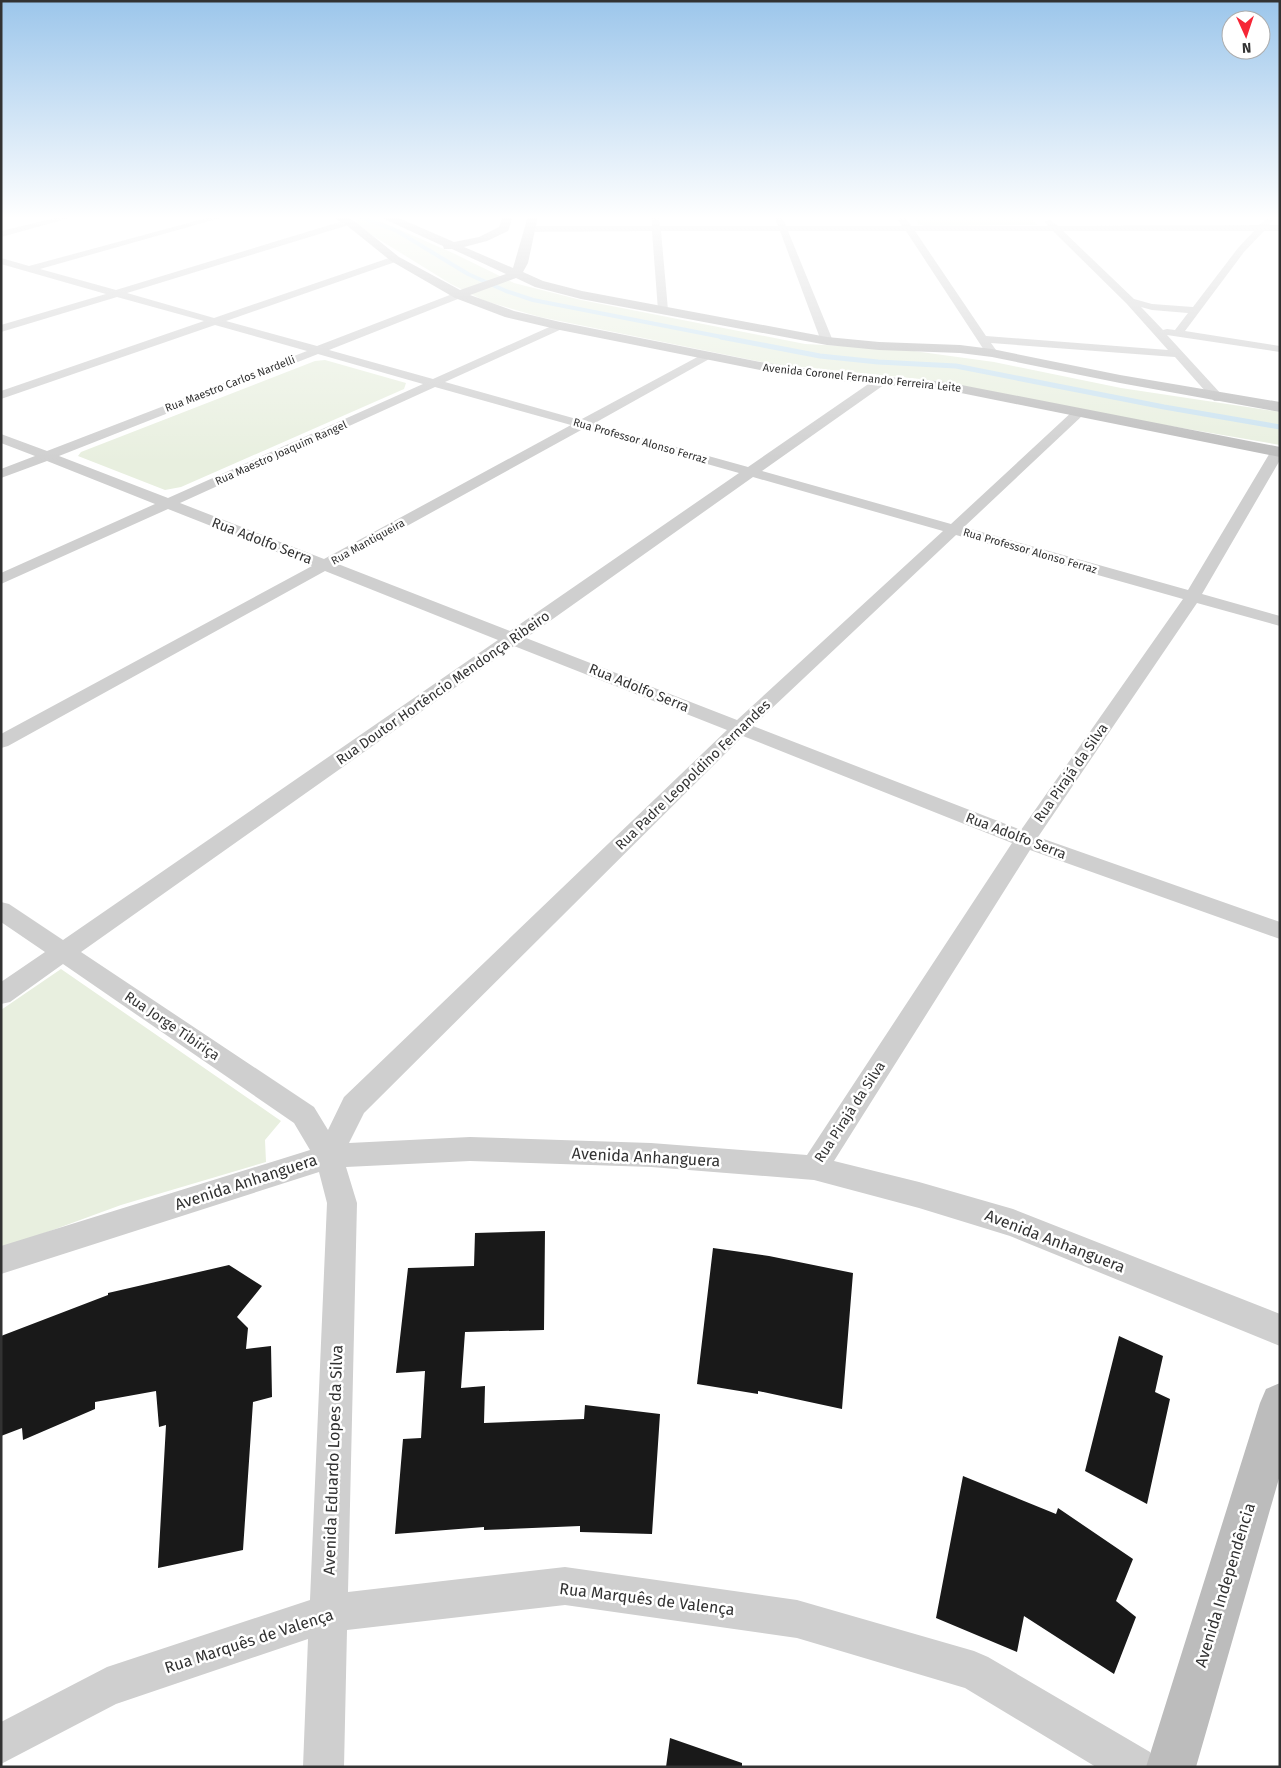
<svg xmlns="http://www.w3.org/2000/svg" width="1281" height="1768" font-family="'Fira Sans',sans-serif">
  <style>
    .green { fill: #e8efdf }
    .lines { fill: none; stroke-linecap: round; stroke-linejoin: round }
    .stream-far1 { stroke: #cae2f0; stroke-width: 4 }
    .stream { stroke: #cae2f0; stroke-width: 5 }
    .building { fill: #191919 }
    .street { fill: #cfcfcf; fill-rule: evenodd }
    .secondary { fill: #bcbcbc; fill-rule: evenodd }
    .labels { text-anchor: middle; dominant-baseline: central; stroke-width: 5; stroke-linejoin: round; paint-order: stroke }
    .far-street-label { font-size: 11px; fill: #323232; stroke: #fff }
    .street-label { font-size: 14px; fill: #323232; stroke: #fff }
    .near-street-label { font-size: 16px; fill: #323232; stroke: #fff }
  </style>
  <rect width="100%" height="100%" fill="#fff"/>
  <path class="green" d="M 912,216 L 1028,216 L 1037,225 L 924,226 L 918,224 Z
    M 353,217 L 373,218 L 455,254 L 514,283 L 581,300 L 805,344 L 899,349 L 994,362 L 1121,388 L 1280,412 L 1280,445 L 1130,419 L 920,379 L 772,364 L 540,317 L 485,301 L 451,284 L 362,229 Z
    M 325,360 L 406,383 L 404,389 L 181,487 L 165,490 L 78,456 L 81,452 L 315,361 Z
    M 61,969 L 281,1121 L 265,1140 L 266,1162 L 121,1205 L 1,1249 L 1,1010 Z"/>
  <g class="lines">
    <path class="stream-far1" d="M 358,216 L 397,231 L 468,274 L 506,291 L 533,300 L 727,338"/>
    <path class="stream" d="M 721,337 L 820,356 L 878,362 L 956,366 L 1164,407 L 1280,427"/>
  </g>
  <path class="building" d="M 545,1231 L 544,1330 L 465,1332 L 461,1388 L 485,1386 L 484,1423 L 584,1419 L 585,1405 L 660,1414 L 652,1534 L 580,1532 L 580,1526 L 484,1530 L 484,1527 L 395,1534 L 403,1439 L 421,1438 L 425,1371 L 396,1373 L 408,1268 L 474,1266 L 475,1233 Z
    M 713,1248 L 769,1256 L 853,1273 L 842,1409 L 758,1391 L 758,1394 L 697,1384 Z
    M 229,1265 L 262,1286 L 237,1317 L 248,1328 L 246,1349 L 271,1346 L 272,1397 L 253,1402 L 243,1550 L 158,1568 L 166,1425 L 159,1427 L 156,1391 L 95,1402 L 95,1409 L 23,1440 L 22,1428 L 1,1436 L 1,1336 L 108,1295 L 108,1293 Z
    M 1119,1336 L 1163,1356 L 1155,1392 L 1170,1399 L 1147,1504 L 1085,1471 Z
    M 963,1476 L 1056,1514 L 1058,1508 L 1133,1559 L 1116,1601 L 1136,1617 L 1114,1674 L 1024,1616 L 1017,1652 L 936,1618 Z
    M 670,1738 L 742,1763 L 742,1767 L 666,1767 Z"/>
  <g class="lines">
    <path class="street" d="M 64,216 L 77,216 L 1,237 L 1,231 Z
      M 214,216 L 227,216 L 40,269 L 116,290 L 346,220 L 352,220 L 352,224 L 127,293 L 214,318 L 392,257 L 398,257 L 398,261 L 226,321 L 317,346 L 455,293 L 463,293 L 463,297 L 329,350 L 433,379 L 556,324 L 564,324 L 565,326 L 564,328 L 445,382 L 580,420 L 703,354 L 711,354 L 713,356 L 711,358 L 593,424 L 748,467 L 880,376 L 888,376 L 890,379 L 888,382 L 762,471 L 951,524 L 1074,410 L 1082,410 L 1084,413 L 1082,416 L 964,527 L 1188,590 L 1271,451 L 1273,448 L 1280,447 L 1280,460 L 1202,594 L 1280,616 L 1280,626 L 1197,603 L 1038,837 L 1280,922 L 1280,939 L 1030,850 L 834,1161 L 919,1182 L 1013,1209 L 1280,1314 L 1280,1346 L 1010,1236 L 919,1208 L 814,1180 L 651,1167 L 470,1161 L 346,1167 L 357,1203 L 348,1592 L 565,1567 L 797,1600 L 974,1651 L 988,1657 L 1150,1752 L 1155,1767 L 1096,1767 L 965,1688 L 797,1638 L 565,1605 L 347,1630 L 344,1767 L 303,1767 L 308,1639 L 116,1704 L 1,1764 L 1,1722 L 107,1667 L 310,1600 L 327,1203 L 319,1172 L 1,1274 L 1,1246 L 310,1150 L 294,1123 L 63,964 L 10,1002 L 1,1004 L 1,982 L 45,952 L 1,922 L 1,902 L 9,904 L 63,940 L 498,640 L 325,571 L 8,746 L 1,748 L 1,734 L 312,566 L 168,509 L 1,584 L 1,573 L 155,504 L 47,461 L 1,478 L 1,469 L 35,456 L 1,443 L 1,434 L 47,451 L 307,351 L 215,325 L 1,399 L 1,391 L 204,321 L 117,297 L 1,332 L 1,325 L 106,294 L 1,264 L 1,258 L 29,266 ZM 318,354 L 423,384 L 168,498 L 59,456 ZM 435,387 L 571,425 L 324,559 L 180,503 ZM 583,429 L 739,473 L 510,631 L 338,564 ZM 753,477 L 943,531 L 737,720 L 526,638 ZM 956,535 L 1183,599 L 1021,830 L 753,726 ZM 514,646 L 727,730 L 344,1097 L 328,1130 L 314,1107 L 81,952 ZM 743,736 L 1012,843 L 807,1155 L 651,1143 L 470,1137 L 349,1143 L 364,1113 Z
      M 651,216 L 659,216 L 660,226 L 778,226 L 774,216 L 782,216 L 786,226 L 902,226 L 898,219 L 902,216 L 905,217 L 911,226 L 1048,226 L 1045,222 L 1049,219 L 1058,226 L 1259,225 L 1269,217 L 1273,220 L 1269,225 L 1280,225 L 1280,231 L 1264,231 L 1244,252 L 1185,331 L 1280,346 L 1280,352 L 1167,335 L 1222,395 L 1224,398 L 1222,401 L 1214,401 L 1175,357 L 991,343 L 996,350 L 990,353 L 984,350 L 906,231 L 788,231 L 833,341 L 827,344 L 821,341 L 780,231 L 661,231 L 668,310 L 663,313 L 658,310 L 652,231 L 529,232 L 525,229 L 529,226 L 652,226 ZM 915,231 L 1053,231 L 1126,303 L 1168,350 L 986,336 ZM 1063,231 L 1254,231 L 1238,248 L 1193,307 L 1152,304 L 1134,299 ZM 1141,307 L 1152,310 L 1188,313 L 1175,330 L 1167,329 L 1163,330 Z"/>
    <path class="secondary" d="M 331,216 L 344,216 L 353,220 L 399,257 L 460,290 L 506,274 L 452,249 L 444,249 L 443,246 L 382,218 L 381,216 L 394,216 L 454,242 L 479,237 L 499,227 L 503,216 L 513,216 L 508,231 L 487,241 L 464,247 L 513,268 L 528,216 L 538,216 L 528,263 L 523,272 L 543,281 L 582,291 L 827,337 L 879,342 L 960,345 L 992,349 L 1120,375 L 1280,402 L 1280,412 L 1120,383 L 992,357 L 960,353 L 879,350 L 827,345 L 581,299 L 535,287 L 516,278 L 470,295 L 514,311 L 560,322 L 760,362 L 831,372 L 946,382 L 1280,447 L 1280,457 L 946,390 L 831,380 L 760,370 L 560,330 L 505,317 L 455,298 L 391,261 L 345,224 Z
      M 1280,1383 L 1280,1475 L 1196,1767 L 1146,1767 L 1260,1403 L 1266,1389 Z"/>
  </g>
  <linearGradient id="sky" x2="0" y2="1"><stop stop-color="#9cc6eb"/><stop offset="0.47" stop-color="#fff"/><stop offset="1" stop-color="#fff" stop-opacity="0"/></linearGradient>
  <rect width="1281" height="463" fill="url(#sky)"/>
  <g class="labels">
    <g class="far-street-label">
      <text transform="translate(862 378) rotate(6)">Avenida Coronel Fernando Ferreira Leite</text>
      <text transform="translate(230 384) rotate(-21)">Rua Maestro Carlos Nardelli</text>
      <text transform="translate(640 441) rotate(16)">Rua Professor Alonso Ferraz</text>
      <text transform="translate(281 453) rotate(-24)">Rua Maestro Joaquim Rangel</text>
      <text transform="translate(368 542) rotate(-29)">Rua Mantiqueira</text>
      <text transform="translate(1030 551) rotate(16)">Rua Professor Alonso Ferraz</text>
    </g>
    <g class="street-label">
      <text transform="translate(262 541) rotate(21)">Rua Adolfo Serra</text>
      <text transform="translate(443 688) rotate(-35)">Rua Doutor Hortêncio Mendonça Ribeiro</text>
      <text transform="translate(639 688) rotate(22)">Rua Adolfo Serra</text>
      <text transform="translate(1071 773) rotate(-55)">Rua Pirajá da Silva</text>
      <text transform="translate(693 775) rotate(-44)">Rua Padre Leopoldino Fernandes</text>
      <text transform="translate(1016 836) rotate(21)">Rua Adolfo Serra</text>
      <text transform="translate(172 1026) rotate(34)">Rua Jorge Tibiriça</text>
      <text transform="translate(850 1112) rotate(-57)">Rua Pirajá da Silva</text>
    </g>
    <g class="near-street-label">
      <text transform="translate(646 1157) rotate(3)">Avenida Anhanguera</text>
      <text transform="translate(246 1182) rotate(-18)">Avenida Anhanguera</text>
      <text transform="translate(1055 1241) rotate(21)">Avenida Anhanguera</text>
      <text transform="translate(333 1460) rotate(-88)">Avenida Eduardo Lopes da Silva</text>
      <text transform="translate(1225 1585) rotate(-73)">Avenida Independência</text>
      <text transform="translate(647 1599) rotate(7)">Rua Marquês de Valença</text>
      <text transform="translate(249 1641) rotate(-18)">Rua Marquês de Valença</text>
    </g>
  </g>
  <rect width="1281" height="1768" fill="none" stroke="#323232" stroke-width="5"/>
  <g transform="translate(1246 35) rotate(177)"><circle r="24" fill="#ffffff" stroke="#adadad"/>
  <path d="M0-4L9 19L0 12L-9 19Z" fill="#f62636"/>
  <text y="-8" font-size="14" font-weight="bold" text-anchor="middle" fill="#323232">N</text>
  </g>
</svg>
